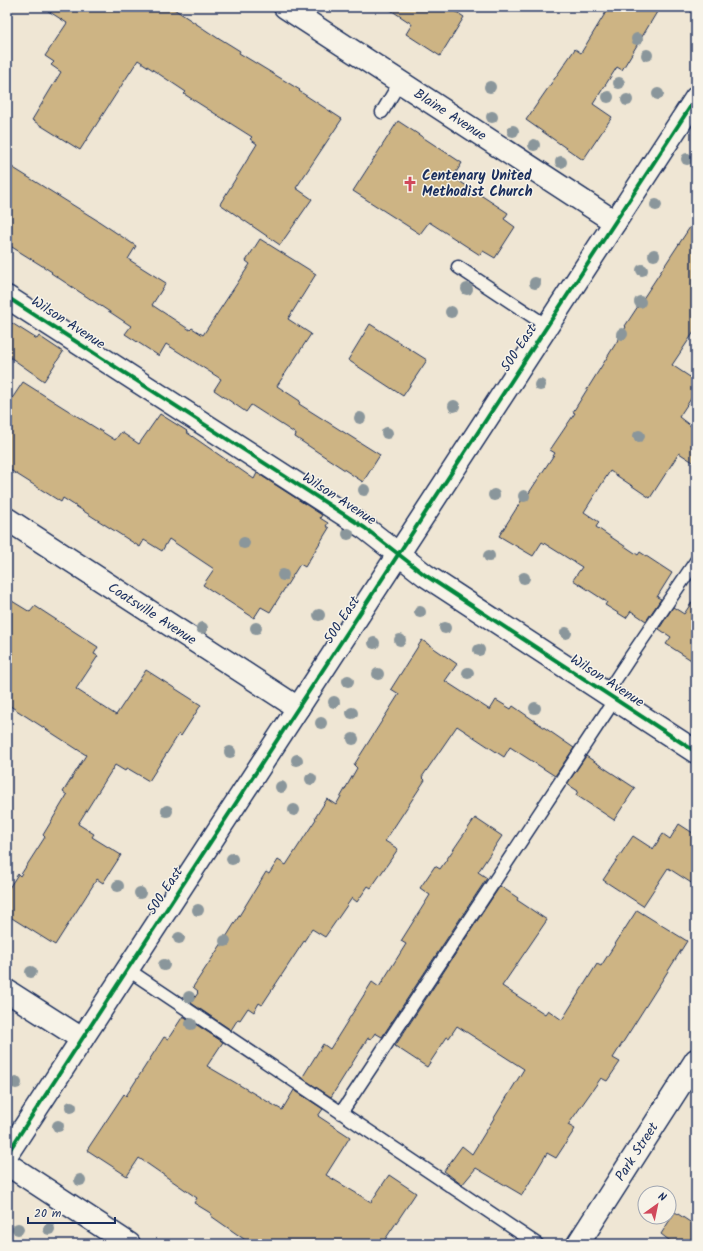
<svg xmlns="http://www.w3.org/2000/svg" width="703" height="1251" font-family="Kalam,sans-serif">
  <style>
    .building { fill: #cdb484; stroke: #1b2f5e }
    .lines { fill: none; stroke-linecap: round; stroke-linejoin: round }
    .service-casing { stroke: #1b2f5e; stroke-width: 15 }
    .minor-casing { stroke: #1b2f5e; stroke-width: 25 }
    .tertiary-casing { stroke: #1b2f5e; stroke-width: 25 }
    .service { stroke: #f7f3e8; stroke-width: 12 }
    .minor { stroke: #f7f3e8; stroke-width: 22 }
    .tertiary { stroke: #f7f3e8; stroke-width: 22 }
    .cycleway-casing { stroke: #f7f3e8; stroke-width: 6 }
    .cycleway { stroke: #00873e; stroke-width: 4 }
    .tree { fill: #8a969b }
    .labels { text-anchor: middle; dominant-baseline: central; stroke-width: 3; stroke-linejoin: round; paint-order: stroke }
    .street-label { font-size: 14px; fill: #1b2f5e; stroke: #f7f3e8 }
    .poi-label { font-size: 14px; font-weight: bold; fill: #1b2f5e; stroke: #f7f3e8; text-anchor: start }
  </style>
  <rect width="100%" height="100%" fill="#efe6d4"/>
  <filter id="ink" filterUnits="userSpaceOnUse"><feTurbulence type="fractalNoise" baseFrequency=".025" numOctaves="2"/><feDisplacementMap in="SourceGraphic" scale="8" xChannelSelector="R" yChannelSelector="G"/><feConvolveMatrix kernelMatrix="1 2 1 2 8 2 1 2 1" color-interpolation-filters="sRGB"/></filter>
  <g filter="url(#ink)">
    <path class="building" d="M 42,7 L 171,7 L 219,39 L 219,38 L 240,51 L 239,53 L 300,90 L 299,91 L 342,119 L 296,188 L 312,199 L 280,245 L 220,204 L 257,144 L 250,139 L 252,137 L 184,94 L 186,92 L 138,60 L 80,150 L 32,120 L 61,72 L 51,65 L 54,62 L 45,56 L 67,23 Z
      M 386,7 L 449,7 L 464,17 L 440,56 L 406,34 L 412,24 Z
      M 609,7 L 660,7 L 622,70 L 617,67 L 593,104 L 612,117 L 583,160 L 526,120 L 575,49 L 581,53 Z
      M 398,121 L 462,163 L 453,177 L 508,213 L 504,219 L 515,227 L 495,258 L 483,251 L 480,255 L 429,222 L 420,234 L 353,191 Z
      M 7,164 L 100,222 L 136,246 L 128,259 L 166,283 L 152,305 L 190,330 L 192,328 L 203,335 L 250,264 L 246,261 L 260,239 L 316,274 L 288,319 L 311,334 L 277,386 L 300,401 L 299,404 L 380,455 L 363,482 L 295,437 L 296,434 L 251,405 L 246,412 L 214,390 L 221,379 L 166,344 L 159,356 L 125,334 L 131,326 L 51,273 L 52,272 L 7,244 Z
      M 696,218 L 696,329 L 672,365 L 696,381 L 696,391 L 679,417 L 696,430 L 696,464 L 679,453 L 650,498 L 610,471 L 584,512 L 599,522 L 596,527 L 638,555 L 640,552 L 672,573 L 657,597 L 661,599 L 646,621 L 631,611 L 626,618 L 605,605 L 607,602 L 573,580 L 582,567 L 542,542 L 533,556 L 499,536 L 523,498 L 525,499 L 555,453 L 550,450 L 575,413 L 573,412 L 626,327 L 625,326 Z
      M 7,320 L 37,339 L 39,336 L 63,352 L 44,381 L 7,355 Z
      M 370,324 L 427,360 L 403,396 L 348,360 Z
      M 23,382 L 115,440 L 121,432 L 139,444 L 160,414 L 187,431 L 186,432 L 254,479 L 257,473 L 322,515 L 320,518 L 328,523 L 326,526 L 329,528 L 305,567 L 300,564 L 270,612 L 261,607 L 254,618 L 203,585 L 214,569 L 169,539 L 162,551 L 144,540 L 140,547 L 63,498 L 61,502 L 7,468 L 7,406 Z
      M 696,596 L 696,663 L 666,644 L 671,637 L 659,629 L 673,607 L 684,614 Z
      M 7,598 L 30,612 L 35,606 L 98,647 L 94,654 L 98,656 L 76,689 L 116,715 L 146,670 L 201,705 L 181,736 L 179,734 L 149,781 L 127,768 L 125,771 L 115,765 L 78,824 L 94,834 L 92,837 L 121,855 L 103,883 L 97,879 L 55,945 L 7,915 L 7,891 L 18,874 L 20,876 L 45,837 L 43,835 L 67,795 L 63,792 L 86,755 L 7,704 Z
      M 422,640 L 457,664 L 445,681 L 490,710 L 496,700 L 511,709 L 513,706 L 574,748 L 555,776 L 510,747 L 504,757 L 457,726 L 422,777 L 425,780 L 385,841 L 398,849 L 371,888 L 368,886 L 357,902 L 352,898 L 325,937 L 312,929 L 262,1005 L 259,1003 L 254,1012 L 248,1008 L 240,1020 L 238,1019 L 231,1030 L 191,1003 L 198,993 L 197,992 L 198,991 L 193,987 L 228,934 L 266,872 L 269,874 L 278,860 L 286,865 L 316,819 L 315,818 L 327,799 L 336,805 L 357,768 L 354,765 L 399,694 L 391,689 Z
      M 586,756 L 635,788 L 614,820 L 576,795 L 578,791 L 567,784 Z
      M 475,818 L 502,836 L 478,872 L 487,878 L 382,1037 L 375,1033 L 371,1039 L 368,1038 L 331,1097 L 302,1078 L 323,1044 L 330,1049 L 372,982 L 379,987 L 406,944 L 401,941 L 430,895 L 420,888 L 435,866 L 440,869 Z
      M 679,824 L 696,835 L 696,886 L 668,868 L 643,906 L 603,880 L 633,836 L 653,849 L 663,834 L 670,839 Z
      M 500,886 L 518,898 L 517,900 L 547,920 L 502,986 L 545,1014 L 548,1010 L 562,1020 L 597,964 L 601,966 L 637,910 L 687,941 L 613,1058 L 620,1062 L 607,1081 L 601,1078 L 568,1125 L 575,1129 L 556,1158 L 547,1153 L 522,1195 L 476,1168 L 462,1185 L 444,1171 L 462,1146 L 472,1154 L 524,1069 L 457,1026 L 449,1038 L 447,1037 L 427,1067 L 395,1046 Z
      M 183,1016 L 223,1042 L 207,1066 L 282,1110 L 294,1090 L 323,1109 L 318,1116 L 350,1137 L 326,1175 L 371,1202 L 389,1175 L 416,1193 L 382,1244 L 251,1244 L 211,1216 L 212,1214 L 194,1203 L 197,1198 L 139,1158 L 127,1176 L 87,1150 L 124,1094 L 126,1096 L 164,1037 L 168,1039 Z
      M 675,1212 L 696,1226 L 696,1244 L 674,1244 L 661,1234 Z"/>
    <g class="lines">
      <g class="service-casing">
        <path id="service" d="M 382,112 L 400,82
          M 458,267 L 547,326
          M 606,694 L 629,659 L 696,561
          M 127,969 L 537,1244
          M 341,1113 L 615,699"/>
      </g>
      <g class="minor-casing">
        <path id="minor" d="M 285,7 L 615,222
          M 7,297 L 365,528 L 425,575 L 696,752
          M 7,519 L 298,708
          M 7,991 L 82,1039
          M 7,1164 L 129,1244
          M 578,1244 L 696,1060"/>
      </g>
      <g class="tertiary-casing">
        <path id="tertiary" d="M 7,1154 L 696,98"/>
      </g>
      <use href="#service" class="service"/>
      <use href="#minor" class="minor"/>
      <use href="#tertiary" class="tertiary"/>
      <g class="cycleway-casing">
        <path id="cycleway" d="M 7,297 L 365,528 L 425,575 L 696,752
          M 7,1154 L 696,98"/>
      </g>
      <use href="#cycleway" class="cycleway"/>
    </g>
    <g class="tree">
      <circle cx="637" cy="39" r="6"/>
      <circle cx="647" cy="55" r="6"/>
      <circle cx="619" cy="83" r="6"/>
      <circle cx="490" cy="87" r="6"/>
      <circle cx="658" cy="94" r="6"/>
      <circle cx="608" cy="97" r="6"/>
      <circle cx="627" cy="100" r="6"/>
      <circle cx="492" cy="117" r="6"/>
      <circle cx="513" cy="131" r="6"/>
      <circle cx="534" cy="145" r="6"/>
      <circle cx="687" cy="159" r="6"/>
      <circle cx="561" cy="162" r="6"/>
      <circle cx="656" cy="205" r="6"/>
      <circle cx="654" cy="255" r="6"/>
      <circle cx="642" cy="270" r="6"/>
      <circle cx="535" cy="283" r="6"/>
      <circle cx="467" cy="289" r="6"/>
      <circle cx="640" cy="302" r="6"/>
      <circle cx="451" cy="312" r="6"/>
      <circle cx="622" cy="334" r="6"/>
      <circle cx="540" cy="385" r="6"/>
      <circle cx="454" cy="406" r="6"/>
      <circle cx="360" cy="418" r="6"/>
      <circle cx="387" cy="433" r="6"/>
      <circle cx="639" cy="436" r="6"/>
      <circle cx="364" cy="490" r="6"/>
      <circle cx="494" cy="495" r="6"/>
      <circle cx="524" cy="496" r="6"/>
      <circle cx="348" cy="534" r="6"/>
      <circle cx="244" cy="543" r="6"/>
      <circle cx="489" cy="556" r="6"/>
      <circle cx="283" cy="575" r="6"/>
      <circle cx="524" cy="578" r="6"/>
      <circle cx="420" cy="612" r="6"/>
      <circle cx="319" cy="615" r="6"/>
      <circle cx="202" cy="628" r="6"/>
      <circle cx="256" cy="628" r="6"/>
      <circle cx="445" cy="628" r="6"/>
      <circle cx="566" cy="633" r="6"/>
      <circle cx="400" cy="640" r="6"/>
      <circle cx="374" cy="643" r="6"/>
      <circle cx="479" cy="650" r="6"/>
      <circle cx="468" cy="673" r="6"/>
      <circle cx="378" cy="674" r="6"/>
      <circle cx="348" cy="681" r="6"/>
      <circle cx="334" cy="702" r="6"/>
      <circle cx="535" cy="708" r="6"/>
      <circle cx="352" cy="713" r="6"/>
      <circle cx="321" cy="723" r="6"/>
      <circle cx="353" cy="739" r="6"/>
      <circle cx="230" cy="752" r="6"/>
      <circle cx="297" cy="760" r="6"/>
      <circle cx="311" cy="779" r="6"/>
      <circle cx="281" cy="787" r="6"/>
      <circle cx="294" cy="810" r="6"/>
      <circle cx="167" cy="811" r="6"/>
      <circle cx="232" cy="859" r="6"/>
      <circle cx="118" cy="886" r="6"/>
      <circle cx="140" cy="893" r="6"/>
      <circle cx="198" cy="910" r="6"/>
      <circle cx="179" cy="938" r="6"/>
      <circle cx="225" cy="941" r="6"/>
      <circle cx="164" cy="965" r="6"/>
      <circle cx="31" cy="972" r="6"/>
      <circle cx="189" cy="997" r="6"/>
      <circle cx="191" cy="1024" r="6"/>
      <circle cx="16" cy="1083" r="6"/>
      <circle cx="71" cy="1107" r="6"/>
      <circle cx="58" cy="1126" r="6"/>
      <circle cx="80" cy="1180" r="6"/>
      <circle cx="18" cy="1229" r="6"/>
      <circle cx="49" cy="1229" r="6"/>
    </g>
  </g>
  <defs>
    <g id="church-bare" transform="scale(1.2)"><path d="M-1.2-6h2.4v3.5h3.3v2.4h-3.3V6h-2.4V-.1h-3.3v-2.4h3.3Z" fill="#d1495b" stroke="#f7f3e8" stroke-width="2.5" paint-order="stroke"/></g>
  </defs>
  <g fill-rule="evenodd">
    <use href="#church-bare" x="410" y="184"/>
  </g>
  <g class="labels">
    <g class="street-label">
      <text transform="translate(450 115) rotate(33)">Blaine Avenue</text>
      <text transform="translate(68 323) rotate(33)">Wilson Avenue</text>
      <text transform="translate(519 348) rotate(-57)">500 East</text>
      <text transform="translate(339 499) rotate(33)">Wilson Avenue</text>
      <text transform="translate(152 614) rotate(33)">Coatsville Avenue</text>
      <text transform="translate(342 620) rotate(-57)">500 East</text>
      <text transform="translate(607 681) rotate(33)">Wilson Avenue</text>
      <text transform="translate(165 891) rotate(-57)">500 East</text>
      <text transform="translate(637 1152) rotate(-57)">Park Street</text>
    </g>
    <g class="poi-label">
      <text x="422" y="176">Centenary United<tspan x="422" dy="16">Methodist Church</tspan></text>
    </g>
  </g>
  <rect width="703" height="1251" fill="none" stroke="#f7f3e8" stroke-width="24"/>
  <rect x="12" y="12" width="679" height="1227" fill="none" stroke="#1b2f5e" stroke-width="1.5" filter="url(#ink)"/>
  <g transform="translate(657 1205) rotate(33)"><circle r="19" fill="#f7f3e8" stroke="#9fa5b1"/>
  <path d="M0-3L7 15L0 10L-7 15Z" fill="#d1495b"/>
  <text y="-6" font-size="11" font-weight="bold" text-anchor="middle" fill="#1b2f5e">N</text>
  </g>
  <path d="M28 1217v6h87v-6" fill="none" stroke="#1b2f5e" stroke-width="2"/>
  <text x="34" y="1217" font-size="12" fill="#1b2f5e" stroke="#f7f3e8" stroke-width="3" paint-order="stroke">20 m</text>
</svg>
